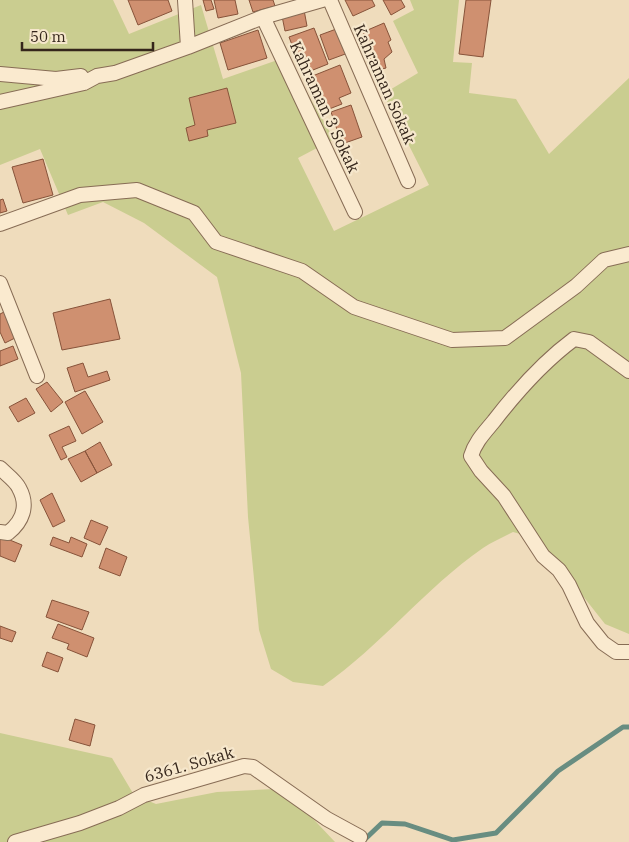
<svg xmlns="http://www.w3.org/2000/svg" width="629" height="842" font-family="'IBM Plex Serif',serif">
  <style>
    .green { fill: #cacd90 }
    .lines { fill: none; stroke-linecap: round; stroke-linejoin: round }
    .stream { stroke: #688d81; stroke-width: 5 }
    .building { fill: #cf9070; stroke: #87533a }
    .minor-casing { stroke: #876c55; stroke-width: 16 }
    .minor { stroke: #faeacf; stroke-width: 14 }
    .labels { text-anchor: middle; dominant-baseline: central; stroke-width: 4.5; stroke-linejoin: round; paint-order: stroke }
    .street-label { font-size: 16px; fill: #35261b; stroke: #f6e7cc }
  </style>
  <rect width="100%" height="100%" fill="#efdcbc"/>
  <path class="green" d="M 0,0 L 113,0 L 129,34 L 201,5 L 223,79 L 286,57 L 334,139 L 298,158 L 334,231 L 429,185 L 383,94 L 418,73 L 393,21 L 414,10 L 410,0 L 459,0 L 453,62 L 472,63 L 469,93 L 516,99 L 549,154 L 629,78 L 629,634 L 605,624 L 538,539 L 513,532 C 503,537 492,542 483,548 C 425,588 381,646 323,686 L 293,682 L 271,669 L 259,630 L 248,517 L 241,373 L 217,277 L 144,223 L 103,202 L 68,215 L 40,149 L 0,165 Z
    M 0,733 L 112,758 L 134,795 L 156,804 L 217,792 L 274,789 L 302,807 L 335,842 L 0,842 Z"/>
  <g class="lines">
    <path class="stream" d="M 362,842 L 382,823 L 405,824 L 453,840 L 496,833 L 558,771 L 623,727 L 629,727"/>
  </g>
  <path class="building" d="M 128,0 L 168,0 L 172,11 L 138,25 Z
    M 203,0 L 211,0 L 214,9 L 206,11 Z
    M 214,0 L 235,0 L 238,14 L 218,18 Z
    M 249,0 L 273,0 L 275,6 L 253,12 Z
    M 345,0 L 372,0 L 375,6 L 353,16 Z
    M 383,0 L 401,0 L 405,7 L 391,15 Z
    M 466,0 L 491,0 L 483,57 L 459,54 Z
    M 304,10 L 307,26 L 285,31 L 282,16 Z
    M 384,23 L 391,40 L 388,42 L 392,52 L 384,59 L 386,68 L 374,71 L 375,69 L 362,38 L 365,36 L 363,32 Z
    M 314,28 L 328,64 L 303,74 L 289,37 Z
    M 339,28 L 348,53 L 329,60 L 320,35 Z
    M 258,30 L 267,58 L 228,70 L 220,43 Z
    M 340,65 L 351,93 L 339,98 L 342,104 L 324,111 L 310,77 Z
    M 227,88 L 236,123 L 207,130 L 208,136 L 189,141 L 186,128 L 195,125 L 189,98 Z
    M 351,105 L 362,137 L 342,144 L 331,112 Z
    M 43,159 L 53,195 L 23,203 L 12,167 Z
    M 3,199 L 7,211 L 0,213 L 0,200 Z
    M 110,299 L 120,339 L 62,350 L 53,313 Z
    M 4,312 L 15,338 L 5,343 L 0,332 L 0,314 Z
    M 13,346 L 18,359 L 0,366 L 0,351 Z
    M 83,363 L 88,377 L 107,371 L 110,380 L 75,392 L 67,368 Z
    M 47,382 L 63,402 L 51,412 L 36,389 Z
    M 85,391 L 103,422 L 82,434 L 65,402 Z
    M 26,398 L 35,413 L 18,422 L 9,407 Z
    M 69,426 L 76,441 L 62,447 L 67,457 L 61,460 L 49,435 Z
    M 100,442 L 112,465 L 97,473 L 85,451 Z
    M 85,451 L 97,473 L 81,482 L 68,459 Z
    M 52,493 L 65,521 L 53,527 L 40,500 Z
    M 91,520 L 108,527 L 100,545 L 84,538 Z
    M 0,536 L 22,545 L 15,562 L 0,556 Z
    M 53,537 L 69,543 L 71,537 L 87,544 L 82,557 L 50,545 Z
    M 106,548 L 127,557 L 120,576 L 99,568 Z
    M 52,600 L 89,612 L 82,630 L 46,617 Z
    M 58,624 L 94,638 L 87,657 L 67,649 L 69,644 L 52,638 Z
    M 0,626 L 16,632 L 12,642 L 0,638 Z
    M 47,652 L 63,658 L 58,672 L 42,666 Z
    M 75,719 L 95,725 L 90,746 L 69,740 Z"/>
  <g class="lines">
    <g class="minor-casing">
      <path id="minor" d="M 185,0 L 188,47
        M 330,0 L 408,181
        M 263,17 L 355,212
        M 0,74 L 56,79 L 81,76
        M 0,102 L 84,83 L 97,76 L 115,73 L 188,47 L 263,17 L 322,0
        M 0,224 L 80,195 L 137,190 L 194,213 L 216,242 L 302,271 L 354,307 L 452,340 L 505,338 L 576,286 L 604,260 L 629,254
        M 0,283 L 37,376
        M 629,371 L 589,342 L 574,339 C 543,362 518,390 494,421 C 485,432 475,442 471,456 L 481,471 L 504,496 L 543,556 L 559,570 L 569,585 L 587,623 L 603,643 L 616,652 L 629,652
        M 0,468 C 6,474 16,481 19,488 C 29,506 22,522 8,533 L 0,532
        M 15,842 L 80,823 L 119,808 L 144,795 L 244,766 L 253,767 L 327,819 L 360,837"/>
    </g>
    <use href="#minor" class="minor"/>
  </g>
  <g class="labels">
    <g class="street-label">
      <text transform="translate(385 84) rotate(66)">Kahraman Sokak</text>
      <text transform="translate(325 107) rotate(65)">Kahraman 3 Sokak</text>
      <text transform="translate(189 764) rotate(-16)">6361. Sokak</text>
    </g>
  </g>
  <path d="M22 42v8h131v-8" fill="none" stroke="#35261b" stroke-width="2.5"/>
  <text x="30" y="42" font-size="15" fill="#35261b" stroke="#f6e7cc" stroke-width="4" paint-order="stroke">50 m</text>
</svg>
